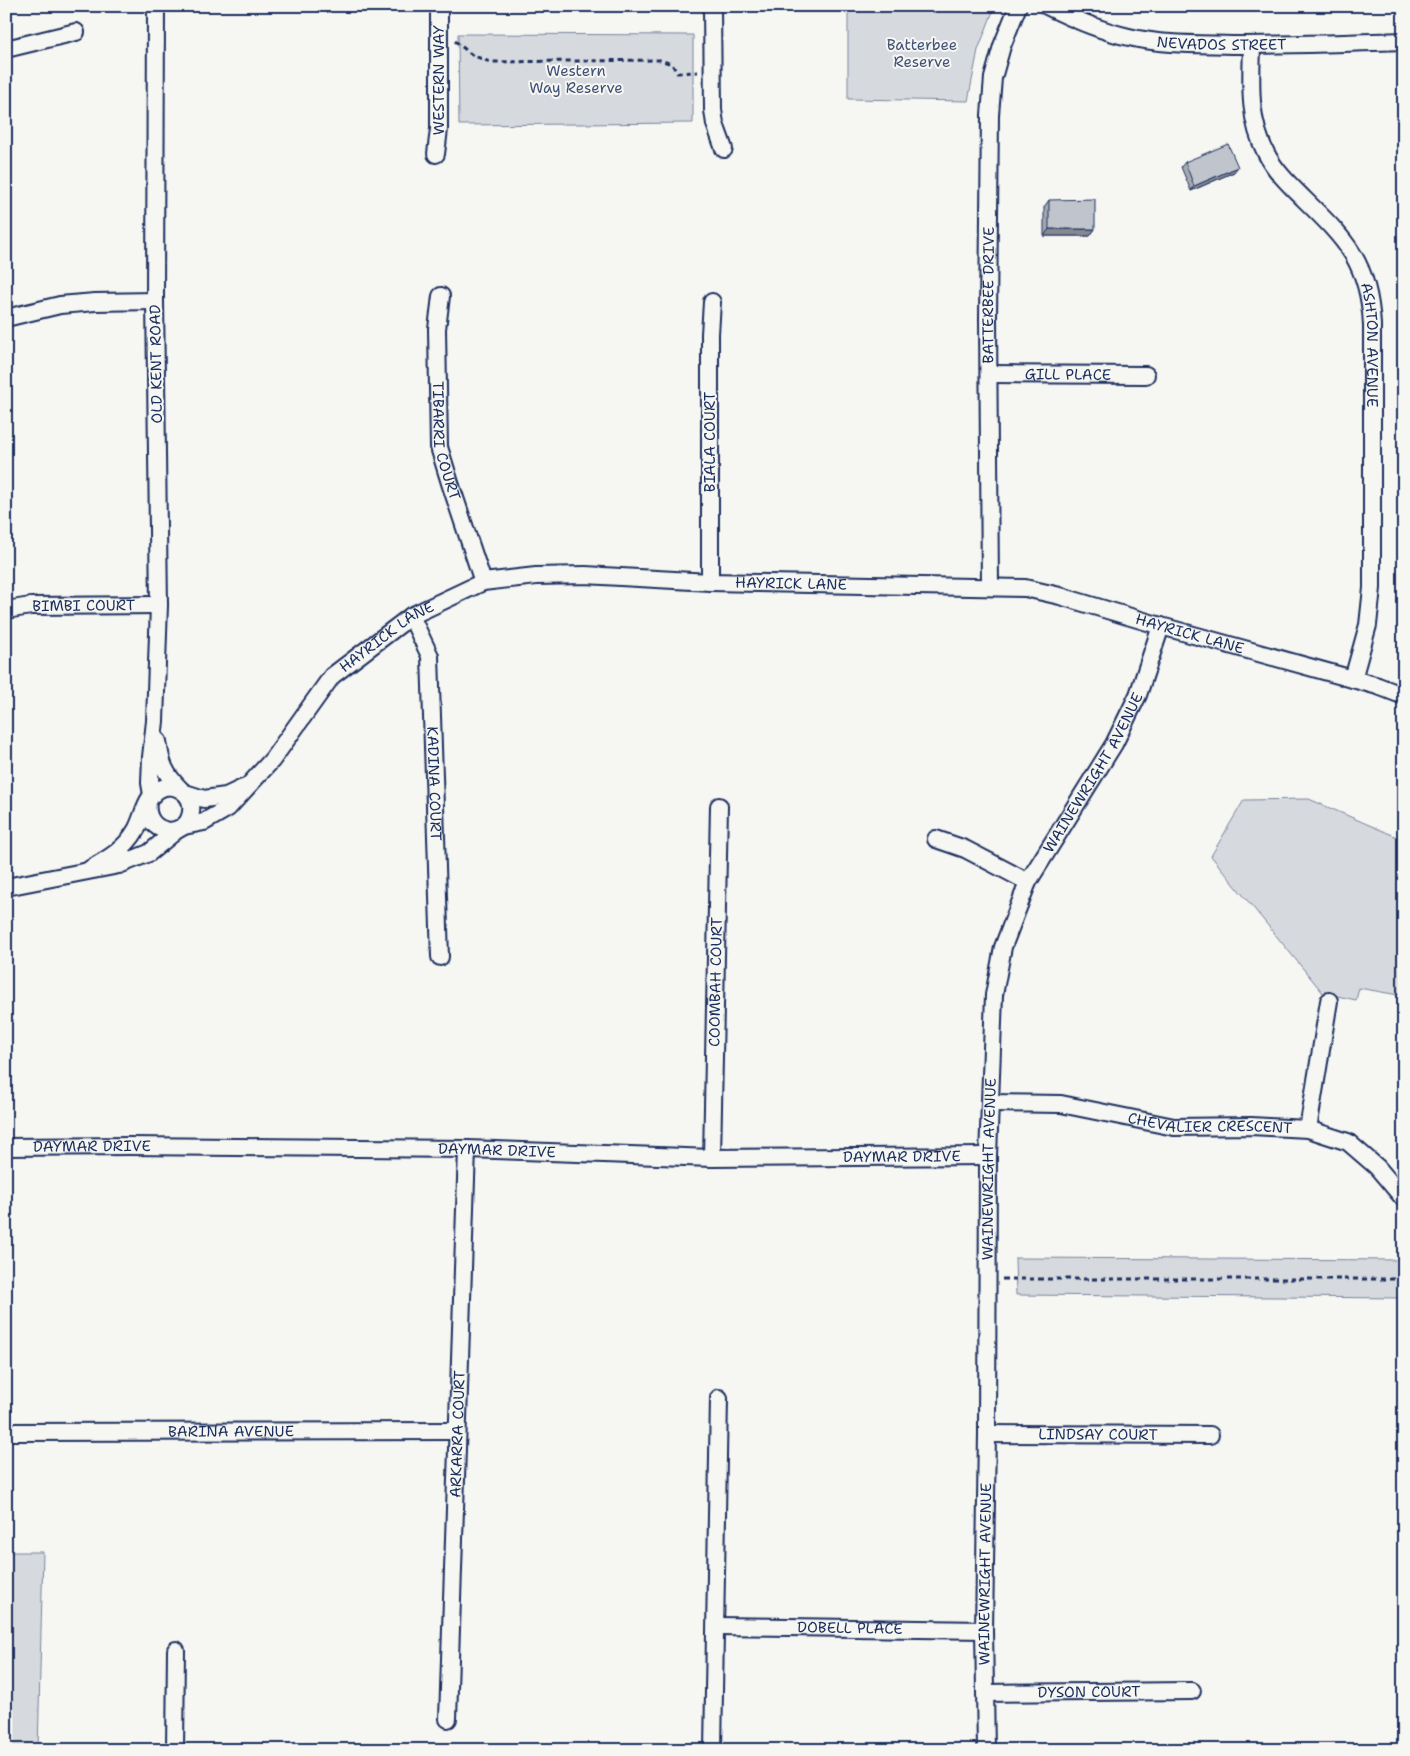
<svg xmlns="http://www.w3.org/2000/svg" width="1410" height="1756" font-family="'Shantell Sans',sans-serif">
	<style>
		.park { fill: #d6d9dd; stroke: #78849e }
		.lines { fill: none; stroke-linecap: round; stroke-linejoin: round }
		.street-casing { stroke: #1b2f5e; stroke-width: 20 }
		.path { stroke: #1b2f5e; stroke-width: 3; stroke-dasharray: 5 4; stroke-linecap: butt }
		.street { stroke: #f6f6f2; stroke-width: 16 }
		.wall { fill: #a5a9b0; stroke: #1b2f5e }
		.shaded-wall { fill: #868990; stroke: #1b2f5e }
		.building { fill: #c0c4cd; stroke: #1b2f5e }
		.labels { text-anchor: middle; stroke-width: 4; stroke-linejoin: round; paint-order: stroke }
		.street-label { font-size: 15px; fill: #1b2f5e; stroke: #f6f6f2 }
		.park-label { font-size: 15px; fill: #405177; stroke: #f6f6f2 }
	</style>
	<rect width="100%" height="100%" fill="#f6f6f2"/>
	<filter id="ink" filterUnits="userSpaceOnUse"><feTurbulence type="fractalNoise" baseFrequency=".02" numOctaves="2"/><feDisplacementMap in="SourceGraphic" scale="10" xChannelSelector="R" yChannelSelector="G"/><feConvolveMatrix kernelMatrix="1 2 1 2 8 2 1 2 1" color-interpolation-filters="sRGB"/></filter>
	<g filter="url(#ink)">
		<g class="park">
			<polygon points="848,6 995,6 978,50 968,101 848,99"/>
			<polygon points="458,34 693,35 693,123 459,125"/>
			<polygon points="1309,799 1404,840 1404,996 1359,988 1356,1000 1323,993 1211,856 1244,800"/>
			<polygon points="1015,1258 1404,1260 1404,1298 1016,1295"/>
			<polygon points="6,1552 43,1552 38,1750 6,1750"/>
		</g>
		<g class="lines">
			<defs>
				<g id="street">
					<polyline points="712,6 713,110 715,124 724,149"/>
					<path id="s1" d="M 1047,6 C 1073,19 1101,31 1129,37 C 1163,45 1197,44 1232,45 C 1289,45 1347,43 1404,41"/>
					<path id="s2" d="M 1252,45 C 1251,82 1248,119 1266,153 C 1275,171 1290,185 1304,199 C 1346,240 1369,263 1372,325 L 1372,588 L 1368,625 L 1353,679"/>
					<polyline points="6,49 76,32"/>
					<path id="s3" d="M 436,154 L 439,129 L 439,6"/>
					<path id="s4" d="M 441,296 L 437,329 L 439,447 L 450,483 L 483,582"/>
					<polyline points="6,318 60,305 95,302 155,301"/>
					<path id="s5" d="M 989,374 L 1146,375"/>
					<polyline points="710,582 710,334 712,302"/>
					<path id="s6" d="M 990,587 L 988,319 L 990,115 L 993,78 L 1002,46 L 1018,6"/>
					<path id="s7" d="M 6,610 L 31,606 L 159,605"/>
					<path id="s8" d="M 411,616 L 430,656 L 440,957"/>
					<path d="M 158,741 C 161,763 164,773 180,789"/>
					<polyline points="185,793 204,799 226,796 243,788"/>
					<polyline points="152,795 150,783 151,757 155,721 159,605 155,301 156,6"/>
					<path id="s9" d="M 184,826 L 204,822 L 228,808 L 272,760 L 332,676 L 411,616 L 483,582 L 536,576 L 585,575 L 710,582 L 1025,588 L 1060,596 L 1161,626 L 1378,686 L 1404,696"/>
					<polyline points="936,839 965,849 1028,882"/>
					<path d="M 90,869 C 108,859 125,849 136,830 C 143,818 145,798 158,790 C 174,780 194,794 191,812 C 187,841 143,835 148,802"/>
					<polyline points="6,887 119,865 149,853 178,829"/>
					<path id="s10" d="M 991,1103 L 1061,1104 L 1174,1127 L 1251,1126 L 1308,1129 L 1348,1142 L 1377,1167 L 1404,1199"/>
					<polyline points="1308,1129 1329,1001"/>
					<path id="s11" d="M 6,1147 L 129,1146 L 467,1149 L 712,1158 L 988,1156"/>
					<path id="s12" d="M 712,1158 L 719,806"/>
					<path id="s13" d="M 6,1432 L 457,1431"/>
					<path id="s14" d="M 987,1434 L 1210,1435"/>
					<path id="s15" d="M 716,1626 L 984,1630"/>
					<path id="s16" d="M 985,1693 L 1192,1691"/>
					<path id="s17" d="M 448,1719 L 467,1149"/>
					<polyline points="175,1750 176,1650"/>
					<polyline points="713,1750 719,1398"/>
					<path id="s18" d="M 986,1750 L 984,1630 L 987,1434 L 988,1156 L 994,995 L 1003,947 L 1028,882 L 1114,744 L 1138,695 L 1161,626"/>
				</g>
			</defs>
			<use href="#street" class="street-casing"/>
			<g class="path">
				<polyline points="455,41 472,55 490,62 660,60 672,64 677,73 698,72"/>
				<polyline points="1002,1279 1404,1279"/>
			</g>
			<use href="#street" class="street"/>
		</g>
		<g class="wall">
			<polygon points="1185,162 1234,172 1191,191 1181,167"/>
			<polygon points="1049,200 1095,229 1090,236 1044,236 1044,207"/>
		</g>
		<g class="shaded-wall">
			<polygon points="1238,167 1234,172 1191,191 1194,186"/>
			<polygon points="1049,229 1095,229 1090,236 1044,236"/>
		</g>
		<g class="building">
			<polygon points="1228,144 1238,167 1194,186 1185,162"/>
			<polygon points="1095,199 1095,229 1049,229 1049,200"/>
		</g>
	</g>
	<g class="labels">
		<g class="street-label">
			<text dy="5" stroke="none"><textPath href="#s1" startOffset="181">NEVADOS STREET</textPath></text>
			<text dy="5" stroke="none"><textPath href="#s3" startOffset="74">WESTERN WAY</textPath></text>
			<text dy="5" stroke="none"><textPath href="#s6" startOffset="292">BATTERBEE DRIVE</textPath></text>
			<text dy="5" stroke="none"><textPath href="#s2" startOffset="338">ASHTON AVENUE</textPath></text>
			<text transform="translate(156 364) rotate(-91)" y="5">OLD KENT ROAD</text>
			<text dy="5" stroke="none"><textPath href="#s5" startOffset="79">GILL PLACE</textPath></text>
			<text dy="5" stroke="none"><textPath href="#s4" startOffset="146">TIBARRI COURT</textPath></text>
			<text transform="translate(710 442) rotate(-90)" y="5">BIALA COURT</text>
			<text dy="5" stroke="none"><textPath href="#s9" startOffset="704">HAYRICK LANE</textPath></text>
			<text dy="5" stroke="none"><textPath href="#s7" startOffset="78">BIMBI COURT</textPath></text>
			<text dy="5" stroke="none"><textPath href="#s9" startOffset="1109">HAYRICK LANE</textPath></text>
			<text dy="5" stroke="none"><textPath href="#s9" startOffset="284">HAYRICK LANE</textPath></text>
			<text dy="5" stroke="none"><textPath href="#s18" startOffset="1001">WAINEWRIGHT AVENUE</textPath></text>
			<text dy="5" stroke="none"><textPath href="#s8" startOffset="172">KADINA COURT</textPath></text>
			<text dy="5" stroke="none"><textPath href="#s12" startOffset="176">COOMBAH COURT</textPath></text>
			<text dy="5" stroke="none"><textPath href="#s10" startOffset="221">CHEVALIER CRESCENT</textPath></text>
			<text dy="5" stroke="none"><textPath href="#s11" startOffset="86">DAYMAR DRIVE</textPath></text>
			<text dy="5" stroke="none"><textPath href="#s11" startOffset="491">DAYMAR DRIVE</textPath></text>
			<text dy="5" stroke="none"><textPath href="#s11" startOffset="896">DAYMAR DRIVE</textPath></text>
			<text dy="5" stroke="none"><textPath href="#s18" startOffset="581">WAINEWRIGHT AVENUE</textPath></text>
			<text dy="5" stroke="none"><textPath href="#s13" startOffset="225">BARINA AVENUE</textPath></text>
			<text dy="5" stroke="none"><textPath href="#s17" startOffset="285">ARKARRA COURT</textPath></text>
			<text dy="5" stroke="none"><textPath href="#s14" startOffset="111">LINDSAY COURT</textPath></text>
			<text dy="5" stroke="none"><textPath href="#s18" startOffset="176">WAINEWRIGHT AVENUE</textPath></text>
			<text dy="5" stroke="none"><textPath href="#s15" startOffset="134">DOBELL PLACE</textPath></text>
			<text dy="5" stroke="none"><textPath href="#s16" startOffset="104">DYSON COURT</textPath></text>
		</g>
		<g class="park-label">
			<text x="922" y="50">Batterbee<tspan x="922" dy="17">Reserve</tspan></text>
			<text x="576" y="76">Western<tspan x="576" dy="17">Way Reserve</tspan></text>
		</g>
	</g>
	<rect width="1410" height="1756" fill="none" stroke="#f6f6f2" stroke-width="25"/>
	<rect x="12" y="12" width="1385" height="1731" fill="none" stroke="#1b2f5e" stroke-width="2" filter="url(#ink)"/>
</svg>
